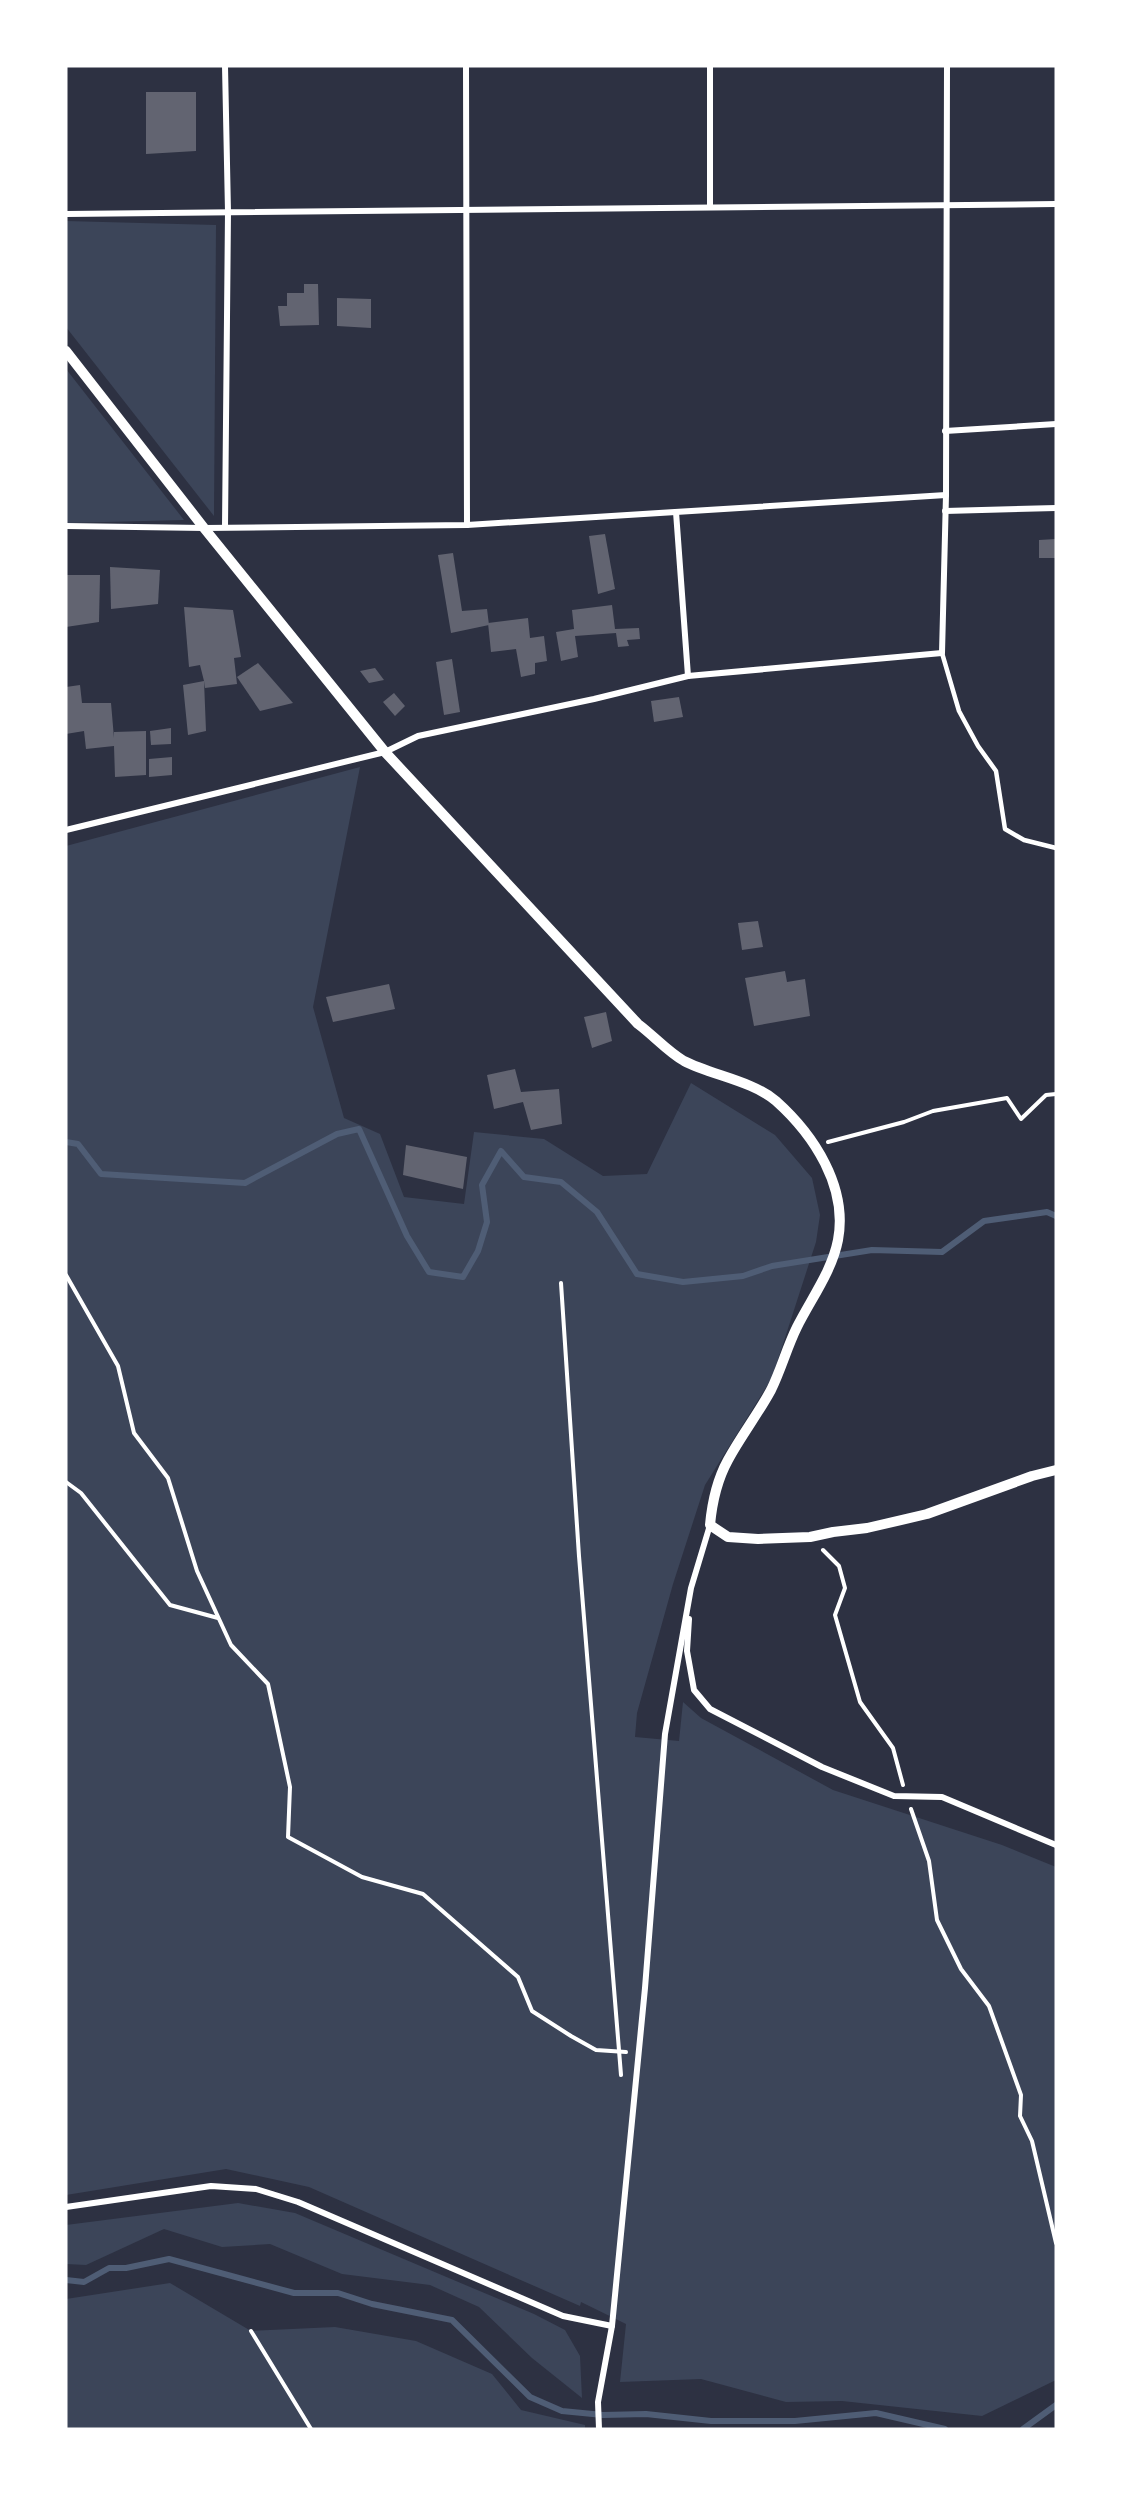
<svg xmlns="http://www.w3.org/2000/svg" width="1122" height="2495" font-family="'Crimson Pro',serif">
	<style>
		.green { fill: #3c4559 }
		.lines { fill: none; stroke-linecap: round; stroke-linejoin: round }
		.stream { stroke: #4f5d75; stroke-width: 6 }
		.building { fill: #626471 }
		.path { stroke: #fff; stroke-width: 4 }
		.service { stroke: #fff; stroke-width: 4.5 }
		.minor { stroke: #fff; stroke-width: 6 }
		.tertiary { stroke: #fff; stroke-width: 10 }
	</style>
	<rect width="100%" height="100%" fill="#2d3142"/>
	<g class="green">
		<polygon points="66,221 216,225 214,516 66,327"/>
		<polygon points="66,369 184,520 66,523"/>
		<polygon points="360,767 313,1007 344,1118 380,1134 404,1197 464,1204 474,1132 544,1139 603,1176 647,1174 691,1083 775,1135 812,1178 820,1215 816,1242 772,1378 705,1485 673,1584 637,1713 635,1737 679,1741 683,1702 701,1718 833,1790 1002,1845 1056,1867 1056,2380 982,2416 842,2401 786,2402 701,2379 620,2382 626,2324 581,2302 580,2306 309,2187 226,2169 66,2195 66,846"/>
		<polygon points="238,2203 295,2213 534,2314 565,2330 580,2356 582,2398 532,2358 479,2307 430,2285 342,2274 270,2244 222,2247 164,2229 86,2265 66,2264 66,2225"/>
		<polygon points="170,2283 251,2331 335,2327 416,2341 492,2374 521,2410 585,2425 585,2429 66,2429 66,2299"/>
	</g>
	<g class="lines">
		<g class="stream">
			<polyline points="66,1142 78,1144 101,1174 245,1183 337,1134 359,1129 407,1236 429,1272 463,1277 478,1251 487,1222 482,1185 501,1151 524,1177 561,1182 597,1212 637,1274 683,1282 743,1276 772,1266 872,1250 942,1252 984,1221 1047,1212 1056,1216"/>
			<polyline points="66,2280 84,2282 109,2268 126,2268 169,2259 294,2293 338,2293 372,2304 452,2320 530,2397 562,2411 603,2415 646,2414 711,2421 795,2421 876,2413 945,2429"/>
			<polyline points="1023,2429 1056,2405"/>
		</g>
	</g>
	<g class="building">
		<polygon points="146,92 196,92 196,151 146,154"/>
		<polygon points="304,284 318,284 319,325 280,326 278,306 287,306 287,293 304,293"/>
		<polygon points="337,298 371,299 371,328 337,326"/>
		<polygon points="605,534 615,589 598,594 589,536"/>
		<polygon points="1056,539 1056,558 1039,558 1039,540"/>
		<polygon points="453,553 462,611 487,609 489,625 451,633 438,555"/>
		<polygon points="110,567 160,570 158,604 111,609"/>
		<polygon points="66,575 100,575 99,622 66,627"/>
		<polygon points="612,605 615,629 639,628 640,639 627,640 629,646 618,647 616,633 575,636 578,657 561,661 556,632 574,629 572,610"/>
		<polygon points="184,607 233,610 241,657 234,658 237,684 205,688 204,681 206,731 188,735 183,685 204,681 200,665 189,667"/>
		<polygon points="528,618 530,638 544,636 547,661 535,663 535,674 521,677 516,649 491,652 488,623"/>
		<polygon points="452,659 460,712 444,715 436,662"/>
		<polygon points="258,663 293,703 260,711 237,677"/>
		<polygon points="375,668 384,680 369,683 360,671"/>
		<polygon points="80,685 82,703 111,703 114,738 114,732 146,731 146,775 115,777 114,746 86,749 84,731 66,734 66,687"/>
		<polygon points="394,693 405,706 395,716 383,702"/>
		<polygon points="679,697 683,717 654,722 651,701"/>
		<polygon points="171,728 171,744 151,745 150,731"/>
		<polygon points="172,757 172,775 149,777 149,759"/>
		<polygon points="758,921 763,947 742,950 738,923"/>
		<polygon points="785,971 787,982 805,979 810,1016 754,1026 745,978"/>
		<polygon points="389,984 395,1009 333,1022 326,997"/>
		<polygon points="606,1012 612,1041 592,1048 584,1017"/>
		<polygon points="515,1069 521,1092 559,1089 562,1124 531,1130 523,1102 494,1109 487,1075"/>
		<polygon points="406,1145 467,1157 463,1189 403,1175"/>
	</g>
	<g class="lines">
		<g class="path">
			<polyline points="828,1142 904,1122 933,1111 1007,1098 1021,1119 1046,1095 1056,1094"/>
			<polyline points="66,1275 118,1366 134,1433 168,1478 197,1571 231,1645 268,1684 290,1787 288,1837 362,1877 423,1894 518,1977 532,2011 571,2036 596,2050 626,2052"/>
			<polyline points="561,1283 579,1556 621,2075"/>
			<polyline points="66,1482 81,1493 170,1605 218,1618"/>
			<polyline points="823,1550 839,1566 845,1588 835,1615 860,1702 893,1748 903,1785"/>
			<polyline points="911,1809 929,1861 937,1920 961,1969 989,2006 1021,2095 1020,2116 1032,2141 1056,2243"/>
			<polyline points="251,2331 311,2429"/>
		</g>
		<polyline class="service" points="942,653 959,711 978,746 996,771 1005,829 1024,840 1056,848"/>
		<g class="minor">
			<polyline points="466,66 467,525"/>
			<polyline points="710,66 710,207"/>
			<polyline points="66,214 1056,204"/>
			<polyline points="945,431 1056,424"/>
			<polyline points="945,511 1056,508"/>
			<polyline points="676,512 688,676"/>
			<polyline points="66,526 204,528 467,525 946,495"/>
			<polyline points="225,527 228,212 225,66"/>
			<polyline points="66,830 385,752 418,736 594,699 688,676 942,653 946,495 947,66"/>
			<polyline points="689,1619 687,1651 694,1690 710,1709 822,1767 894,1796 942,1797 1056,1845"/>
			<polyline points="66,2207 211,2186 256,2189 298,2202 563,2316 612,2326"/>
			<polyline points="599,2429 598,2402 612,2326 645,1988 665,1734 691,1588 710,1525"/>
		</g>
		<path class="tertiary" d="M 66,351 L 204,528 L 385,752 L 638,1024 C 653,1035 668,1052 684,1061 C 711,1075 753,1081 776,1101 C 814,1135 848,1187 838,1240 C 832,1271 811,1299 797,1327 C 787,1347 781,1370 771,1390 C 758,1414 741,1436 728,1460 C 717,1480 712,1503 710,1525 L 728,1537 L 758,1539 L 810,1537 L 833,1532 L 867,1528 L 927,1514 L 1032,1476 L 1056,1470"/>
	</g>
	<rect width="1122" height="2495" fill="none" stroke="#ffffff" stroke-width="135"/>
</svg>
